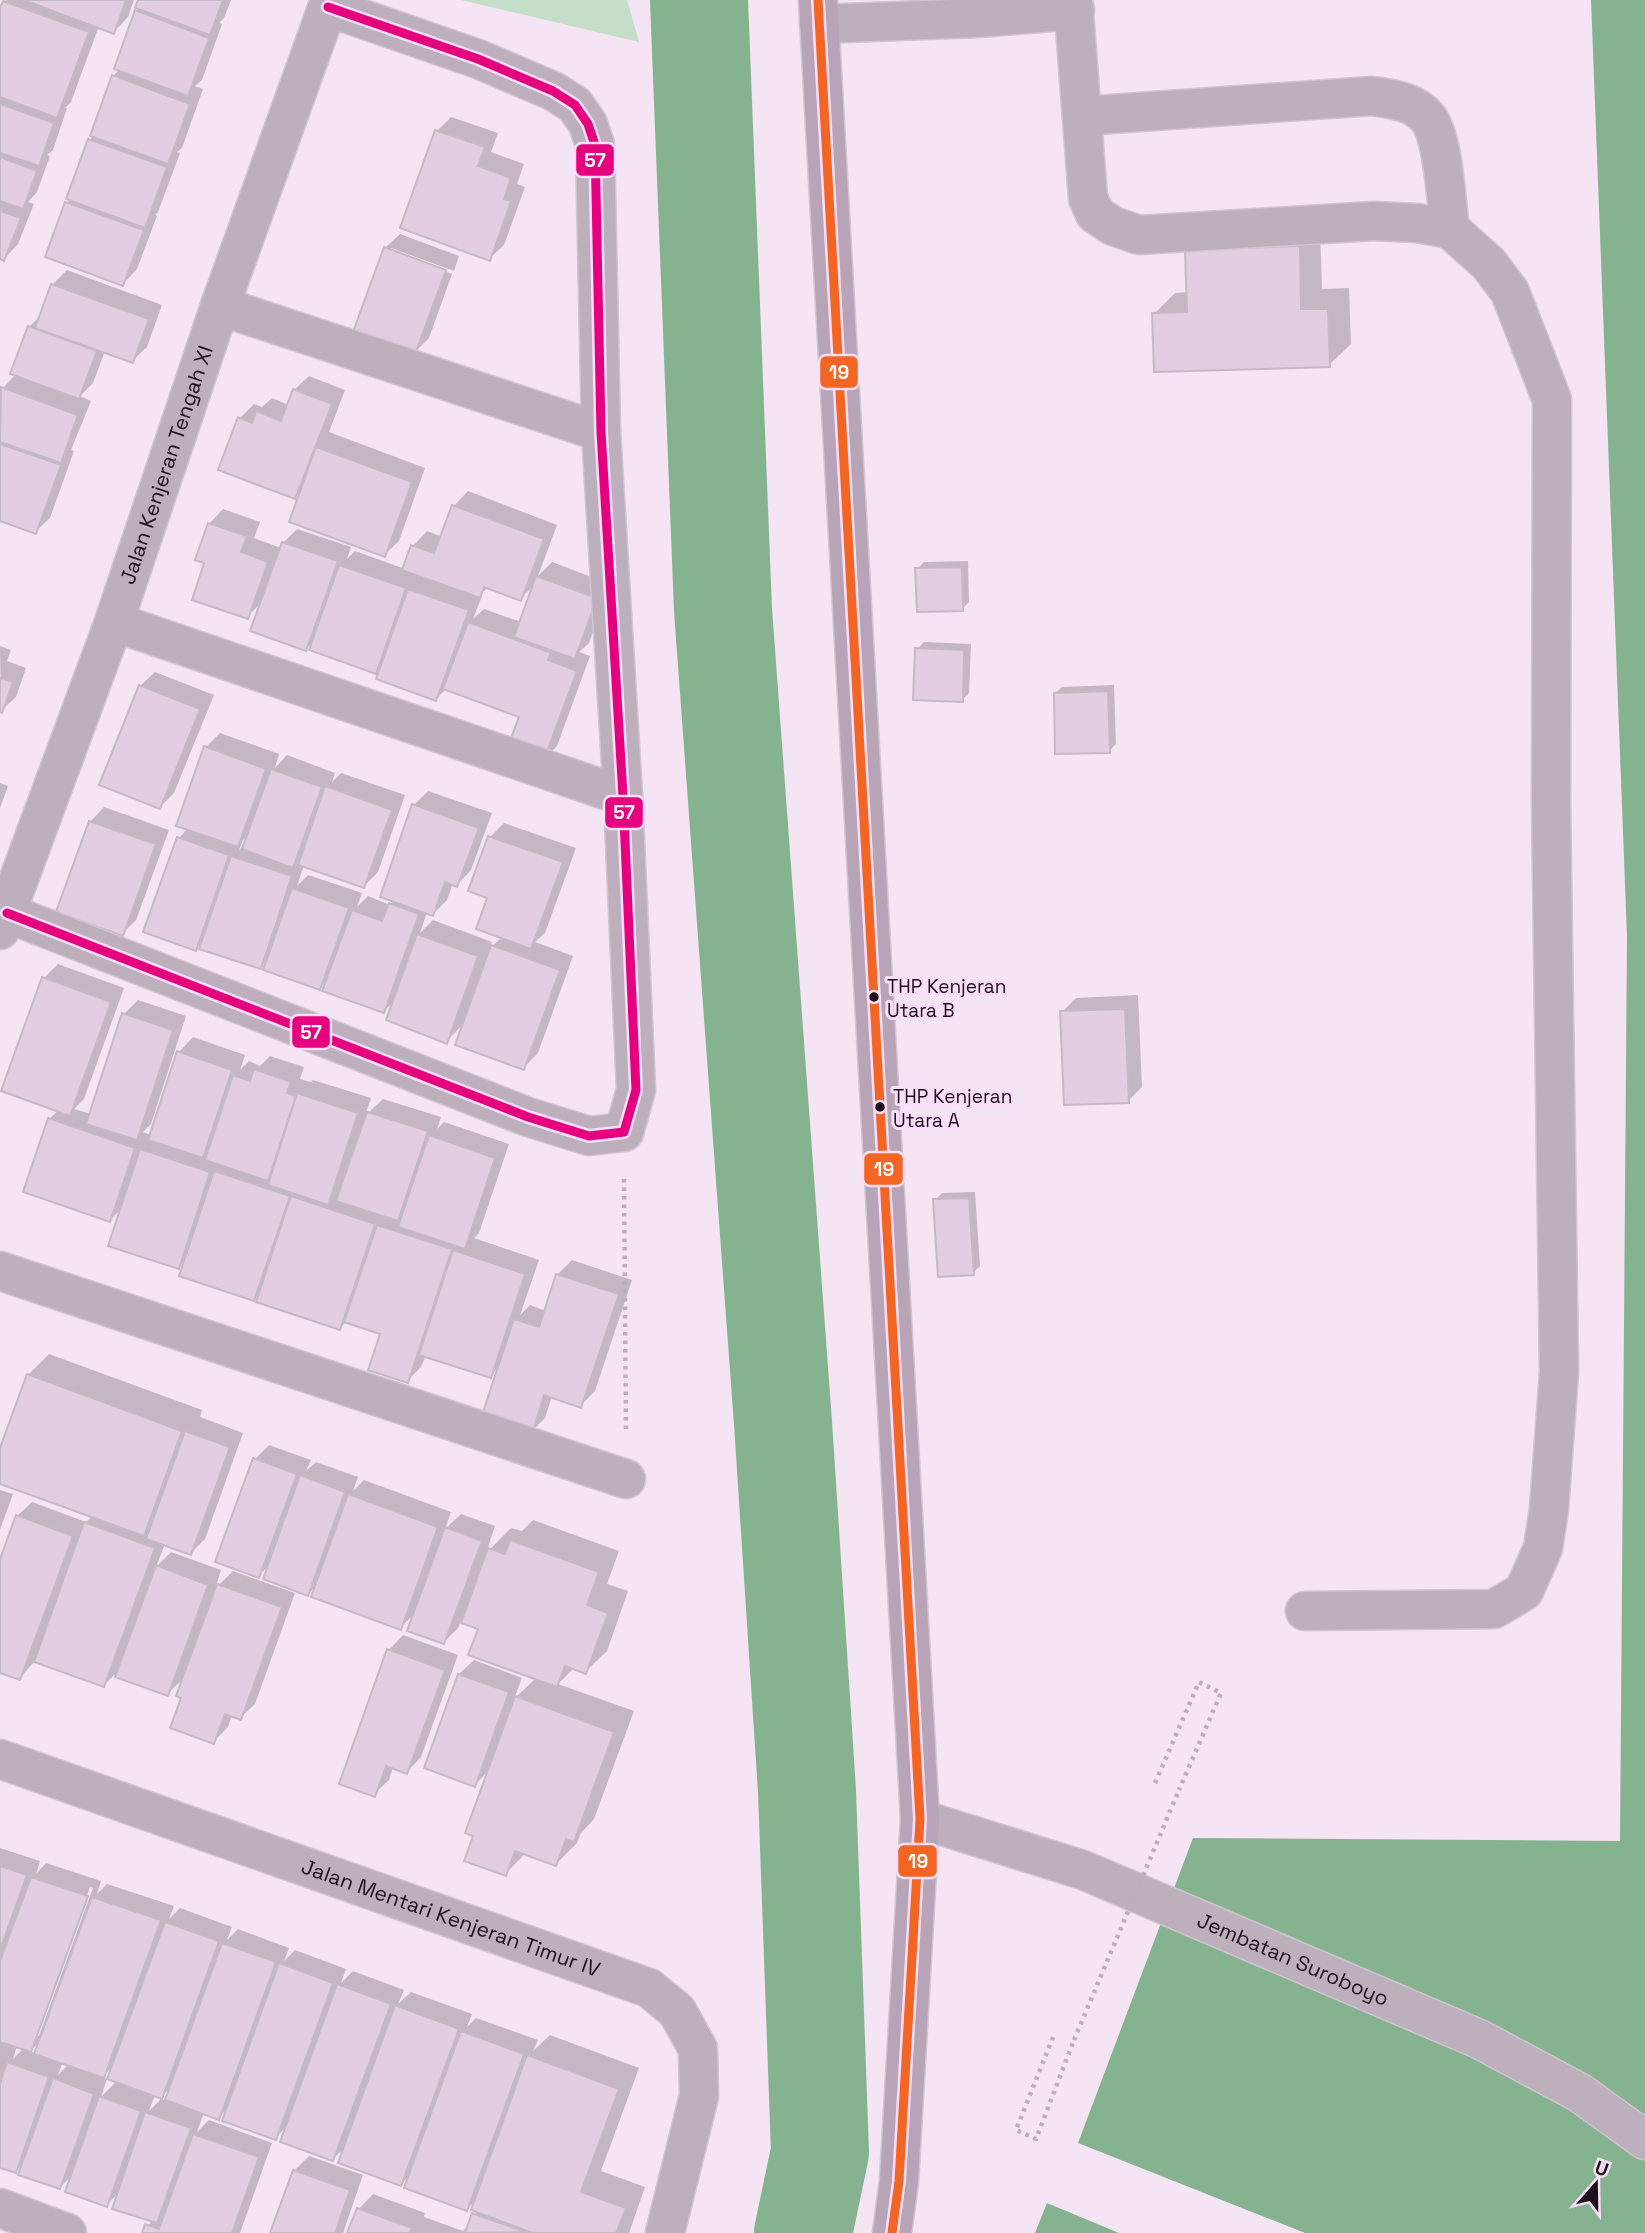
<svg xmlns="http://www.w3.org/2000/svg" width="1645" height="2233" font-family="'Space Grotesk',sans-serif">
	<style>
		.green { fill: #c5dec9 }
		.water { fill: #86b38f }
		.shadow { fill: #0003; fill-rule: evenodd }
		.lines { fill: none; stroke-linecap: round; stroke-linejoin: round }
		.river { stroke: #86b38f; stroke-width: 98 }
		.building { fill: #e3cee1; stroke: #c5b9c5; stroke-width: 2 }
		.minor-casing { stroke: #d0c5d0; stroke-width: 41 }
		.major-casing { stroke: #d0c5d0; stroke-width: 41 }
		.path { stroke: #bcafbc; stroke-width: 4.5; stroke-dasharray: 3.5 5; stroke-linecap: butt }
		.minor { stroke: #beafbd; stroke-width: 38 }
		.major { stroke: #b8a4b7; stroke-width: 38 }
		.path-bridge { stroke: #bcafbc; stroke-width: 4.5; stroke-dasharray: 3.5 5; stroke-linecap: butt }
		.bus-1-casing { stroke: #fcdefa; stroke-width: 14 }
		.bus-2-casing { stroke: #fcdefa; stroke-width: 14 }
		.bus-1 { stroke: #f26522; stroke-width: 9 }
		.bus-2 { stroke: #e5007d; stroke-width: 9 }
		.bus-dot { fill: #1b111b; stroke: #fcdefa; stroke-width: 2.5 }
		.labels { text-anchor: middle; stroke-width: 6; stroke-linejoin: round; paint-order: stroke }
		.bus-label { font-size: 19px; fill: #1b111b; stroke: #fcdefa; text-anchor: start }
		.street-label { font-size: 21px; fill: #1b111b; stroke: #fcdefa }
		.line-badge { stroke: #fcdefa; stroke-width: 2.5 }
		.badge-label { font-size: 19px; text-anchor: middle; font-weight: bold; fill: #fff }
	</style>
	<rect width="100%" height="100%" fill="#f5e5f4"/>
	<polygon class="green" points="461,0 627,0 639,42"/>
	<g class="water">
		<polygon points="1591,0 1645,0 1645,2233 1305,2233 1078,2143 1193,1838 1620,1841 1627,936"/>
		<polygon points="1047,2203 1119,2233 1035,2233"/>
	</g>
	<g class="shadow">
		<polygon points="6,0 134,0 128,17 114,32 99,26 71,102 65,108 67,108 53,150 47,155 50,156 37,192 28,202 34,204 18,244 4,259 0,258 0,14"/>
		<polygon points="140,0 231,0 224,18 219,23 222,24 202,80 195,86 203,89 182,148 177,152 180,153 158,212 155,215 157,216 137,269 123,284 67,203 71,199 90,140 94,135 113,76 120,69 137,11 140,8"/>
		<polygon points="451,117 498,133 491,152 524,164 517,184 525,187 504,245 489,259 437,131"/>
		<polygon points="1320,226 1322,289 1349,288 1351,344 1329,365 1154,314 1175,293 1188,292 1187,251"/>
		<polygon points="400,234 459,256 454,271 391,248 391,252 452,274 429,338 415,352 385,248"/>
		<polygon points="67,270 162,305 147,347 132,361 105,351 93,383 80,396 91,401 71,450 74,451 50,518 35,532 0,520 0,395 3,388 16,374 29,327 41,315 53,284"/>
		<polygon points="309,376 345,390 329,432 425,468 399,541 384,555 303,489 295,497 240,418 254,404 262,407 272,398 289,405 294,390"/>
		<path d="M 468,491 L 557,525 L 538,576 L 552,562 L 610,584 L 589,643 L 579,652 L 590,656 L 557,746 L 543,760 L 521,716 L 446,689 L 436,699 L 383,664 L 376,672 L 313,641 L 306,649 L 262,602 L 247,617 L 207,562 L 209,524 L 223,509 L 260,522 L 254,538 L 281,548 L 283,543 L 297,529 L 351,547 L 347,559 L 355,551 L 405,569 L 413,546 L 427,531 L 442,537 L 454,506 ZM 534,585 L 521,622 L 484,609 L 473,619 L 482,596 L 480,595 L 488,587 L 520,599 Z"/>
		<polygon points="968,561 969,602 962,609 917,569 924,562"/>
		<polygon points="924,642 971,644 969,693 962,700 917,649"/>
		<polygon points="0,646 11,650 7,661 26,668 16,697 1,711"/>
		<polygon points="155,672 214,695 174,793 160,807 140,686"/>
		<polygon points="1114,685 1116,744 1109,751 1055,693 1062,687"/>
		<path d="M 220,733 L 279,754 L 275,768 L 287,755 L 335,773 L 332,782 L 341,773 L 405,795 L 378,872 L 364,886 L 304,865 L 297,886 L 308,875 L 362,893 L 357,907 L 368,896 L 390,905 L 394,900 L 414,805 L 428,791 L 492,813 L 471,870 L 457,885 L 453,883 L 447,900 L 433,914 L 427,912 L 420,933 L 433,920 L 492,942 L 488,950 L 502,937 L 489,897 L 490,837 L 504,823 L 576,848 L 545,933 L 535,942 L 573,956 L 538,1053 L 523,1068 L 464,1023 L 446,1042 L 395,1000 L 384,1011 L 329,978 L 319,988 L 269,958 L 260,967 L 203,941 L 196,949 L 146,931 L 179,838 L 188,828 L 206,747 ZM 250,833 L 246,843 L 239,850 L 243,840 Z"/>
		<polygon points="0,783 8,786 0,808"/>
		<polygon points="104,807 169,830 136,920 122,934 90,822"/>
		<polygon points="58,964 124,988 84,1099 74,1109 91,1114 124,1014 138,1000 186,1016 151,1124 143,1132 151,1135 179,1052 193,1037 245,1055 240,1070 249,1061 260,1066 270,1056 304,1067 300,1079 311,1082 313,1080 371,1098 365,1116 383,1099 441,1117 437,1129 444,1122 509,1144 479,1233 474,1238 539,1260 520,1315 530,1305 546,1311 558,1274 572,1260 632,1280 595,1391 580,1406 552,1396 545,1418 531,1432 500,1366 490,1376 426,1355 421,1367 407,1381 383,1333 347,1321 340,1328 261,1293 254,1299 186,1260 179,1267 123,1207 110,1220 49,1119 59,1110 44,978"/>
		<polygon points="1138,995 1142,1087 1128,1101 1062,1012 1076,998"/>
		<polygon points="975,1192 980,1266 973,1273 935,1200 942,1193"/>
		<polygon points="49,1354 202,1410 200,1417 243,1433 205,1539 191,1553 165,1544 156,1567 171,1552 221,1570 215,1589 233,1571 295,1593 255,1704 240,1718 232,1715 228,1727 213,1742 184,1697 186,1676 167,1694 114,1675 104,1685 35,1661 20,1678 0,1671 0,1564 17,1516 32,1502 86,1522 93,1516 0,1482 0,1453 28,1375"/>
		<polygon points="269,1445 311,1460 306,1471 316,1462 358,1477 353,1491 364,1480 451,1512 445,1529 461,1514 495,1526 486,1553 511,1528 522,1531 533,1520 619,1551 607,1584 628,1591 607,1651 585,1672 574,1668 558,1684 634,1711 594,1819 581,1833 577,1843 556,1864 526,1853 505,1874 475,1835 490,1769 475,1785 427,1767 459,1674 474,1660 522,1678 514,1699 536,1678 480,1628 461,1621 458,1628 444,1642 416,1612 400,1628 317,1585 308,1594 270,1564 258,1576 255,1459"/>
		<polygon points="0,1490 13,1494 0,1530"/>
		<polygon points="403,1635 458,1655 421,1757 407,1772 393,1767 389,1780 374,1794 389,1650"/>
		<path d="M 0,1848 L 40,1861 L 36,1874 L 46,1863 L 101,1881 L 97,1894 L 107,1884 L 174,1906 L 169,1919 L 180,1908 L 232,1927 L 227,1940 L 238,1929 L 289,1948 L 284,1961 L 295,1950 L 346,1969 L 341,1983 L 353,1971 L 404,1990 L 398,2004 L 411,1992 L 472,2014 L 467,2027 L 476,2018 L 538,2040 L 533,2051 L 550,2035 L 639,2068 L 601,2171 L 645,2187 L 629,2233 L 349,2233 L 359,2209 L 373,2194 L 425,2213 L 424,2217 L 463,2231 L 471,2223 L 477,2211 L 476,2200 L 467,2209 L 410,2175 L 401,2184 L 345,2147 L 333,2159 L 287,2126 L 275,2138 L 229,2107 L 218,2118 L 204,2112 L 197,2132 L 209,2120 L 272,2143 L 240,2233 L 144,2233 L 152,2220 L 120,2192 L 106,2205 L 74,2174 L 60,2187 L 25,2162 L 16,2171 L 0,2166 ZM 90,1887 L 93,1888 L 39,2036 L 35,2036 ZM 42,2039 L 37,2054 L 30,2051 ZM 17,2046 L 24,2048 L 13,2059 ZM 63,2062 L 69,2064 L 58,2075 ZM 114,2065 L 117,2081 L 101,2097 L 107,2079 L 102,2077 ZM 172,2086 L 167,2101 L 161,2099 L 149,2111 L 155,2095 L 161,2097 Z"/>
		<polygon points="309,2156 363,2175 343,2233 272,2233 294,2171"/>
	</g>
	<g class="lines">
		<polyline class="river" points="699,0 723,610 783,1423 807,1791 820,2152 803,2233"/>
	</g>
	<g class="building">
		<polygon points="24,0 126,0 114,34"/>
		<polygon points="138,0 223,0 210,35 135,8"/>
		<polygon points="3,1 89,32 57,118 0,97 0,8"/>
		<polygon points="135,10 209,38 188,96 114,69"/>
		<polygon points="112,75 190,104 168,164 90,136"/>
		<polygon points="0,104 54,123 39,166 0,153"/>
		<polygon points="435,130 485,147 478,166 511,178 504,199 511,201 490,261 400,228"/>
		<polygon points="88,139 167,167 145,228 66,199"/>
		<polygon points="0,157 37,171 23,209 0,201"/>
		<polygon points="65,202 144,230 123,286 45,257"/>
		<polygon points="0,211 21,218 4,261 0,259"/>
		<polygon points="1300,246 1301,309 1328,309 1330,367 1154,372 1152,313 1187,312 1185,250"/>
		<polygon points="384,247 446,270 415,354 353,332"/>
		<polygon points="51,284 149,319 133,363 35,328"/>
		<polygon points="28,326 97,351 79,399 10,374"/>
		<polygon points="1,387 78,415 61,463 0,442"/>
		<polygon points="293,389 332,404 295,499 218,470 238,417 252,423 256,411 281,421"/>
		<polygon points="0,444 61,465 36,534 0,521"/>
		<polygon points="316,447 412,482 385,557 289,522"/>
		<polygon points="452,505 544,539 521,601 484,587 480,598 402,570 411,545 434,553"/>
		<polygon points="208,523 247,536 241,552 268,562 248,619 192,600 204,563 195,560"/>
		<polygon points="282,542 338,561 306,651 250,631"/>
		<polygon points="339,565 406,588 376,674 309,650"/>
		<polygon points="962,567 963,611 917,612 915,568"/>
		<polygon points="536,576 597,598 575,659 514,637"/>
		<polygon points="408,589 469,610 436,701 376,679"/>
		<polygon points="468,622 551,653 548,660 577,671 543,762 507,749 519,717 443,689"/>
		<polygon points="915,648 964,650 963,702 913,700"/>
		<polygon points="0,678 13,682 2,713 0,712"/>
		<polygon points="139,685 200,709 160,809 99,785"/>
		<polygon points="1108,691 1110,753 1055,754 1054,693"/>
		<polygon points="204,746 266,769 238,847 176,826"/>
		<polygon points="271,769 322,787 293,868 242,849"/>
		<polygon points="325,786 392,810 364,888 298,865"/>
		<polygon points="412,804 479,828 457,887 445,882 433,916 380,897"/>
		<polygon points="89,821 156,844 123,936 56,912"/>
		<polygon points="488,836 563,862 531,949 476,929 487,898 468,891"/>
		<polygon points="177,837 229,855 196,951 143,932"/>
		<polygon points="231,856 292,876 261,969 199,949"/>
		<polygon points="292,888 349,908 320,990 263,970"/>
		<polygon points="389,903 419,914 384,1013 322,991 352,910 382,921"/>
		<polygon points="417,934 478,956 447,1044 386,1020"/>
		<polygon points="491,945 560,970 524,1070 455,1045"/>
		<polygon points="42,977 111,1002 70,1116 1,1091"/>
		<polygon points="1125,1009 1129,1103 1064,1105 1060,1011"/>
		<polygon points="122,1013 173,1030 137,1140 86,1124"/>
		<polygon points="177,1051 232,1070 203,1158 148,1140"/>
		<polygon points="254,1069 291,1082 287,1093 296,1096 268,1181 205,1160 233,1075 250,1081"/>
		<polygon points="297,1093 358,1113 328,1205 268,1185"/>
		<polygon points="367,1112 428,1131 398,1221 336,1201"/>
		<polygon points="48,1118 135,1148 110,1222 23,1192"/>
		<polygon points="429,1135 495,1158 465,1249 398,1227"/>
		<polygon points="140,1149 210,1172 179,1269 108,1246"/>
		<polygon points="214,1171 290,1196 254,1301 179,1276"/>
		<polygon points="291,1196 375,1224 340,1330 256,1302"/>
		<polygon points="969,1198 974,1275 938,1277 933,1199"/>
		<polygon points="377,1225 452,1249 408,1383 368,1370 380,1334 344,1322"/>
		<polygon points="453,1250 525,1274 491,1378 419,1355"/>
		<polygon points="556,1274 619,1294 581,1408 544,1395 532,1434 481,1418 514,1319 539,1327"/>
		<polygon points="27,1374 182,1431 144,1536 0,1484 0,1448"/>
		<polygon points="185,1431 230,1447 191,1555 146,1539"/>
		<polygon points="253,1458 297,1474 259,1578 215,1562"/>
		<polygon points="300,1475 345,1492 308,1596 263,1579"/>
		<polygon points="348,1494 438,1527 401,1630 311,1597"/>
		<polygon points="16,1515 73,1536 20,1680 0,1673 0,1559"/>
		<polygon points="84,1522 155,1548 104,1687 34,1662"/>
		<polygon points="445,1527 482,1541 444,1644 407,1631"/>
		<polygon points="510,1540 599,1572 587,1605 608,1613 586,1674 565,1666 557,1687 468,1655 478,1629 461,1623 488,1548 505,1554"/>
		<polygon points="156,1565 208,1585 168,1696 115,1677"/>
		<polygon points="217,1584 282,1607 241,1720 225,1714 214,1744 170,1728 181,1698 176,1696"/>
		<polygon points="387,1649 445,1670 407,1774 386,1766 375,1797 339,1784"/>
		<polygon points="458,1674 509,1692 475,1787 424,1768"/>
		<polygon points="515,1696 614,1732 574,1842 566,1839 556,1866 515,1851 506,1876 464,1861 473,1836 465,1833"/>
		<polygon points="0,1866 27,1875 0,1950"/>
		<polygon points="31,1877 88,1896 31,2052 0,2042 0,1961"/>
		<polygon points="92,1897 161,1920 104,2078 34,2054"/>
		<polygon points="165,1922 219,1941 162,2099 107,2079"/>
		<polygon points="222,1943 276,1962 219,2120 165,2100"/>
		<polygon points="279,1963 333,1983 276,2140 222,2121"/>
		<polygon points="337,1984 391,2004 333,2161 280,2142"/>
		<polygon points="395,2005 459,2029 401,2186 338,2163"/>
		<polygon points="461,2031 524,2054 467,2211 404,2188"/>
		<polygon points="527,2055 619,2089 581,2192 626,2208 616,2233 533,2233 471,2210"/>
		<polygon points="7,2062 49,2077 16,2173 0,2168 0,2084"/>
		<polygon points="53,2078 94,2094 60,2189 18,2175"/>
		<polygon points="99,2096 141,2111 107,2207 65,2192"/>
		<polygon points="145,2112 191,2128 157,2223 112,2209"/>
		<polygon points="193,2134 259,2157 232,2233 142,2233 145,2224 159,2229"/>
		<polygon points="293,2170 350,2190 335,2233 270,2233"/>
		<polygon points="357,2208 412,2228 410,2233 347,2233"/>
		<polygon points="472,2213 526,2232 465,2233"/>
	</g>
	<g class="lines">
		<defs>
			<g id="minor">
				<polyline points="1073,0 1088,198 1095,214 1113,226 1139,235 1374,221 1417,223 1450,229 1489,264 1510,292 1552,400 1551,802 1559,1372 1549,1509 1543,1548 1524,1591 1494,1609 1305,1611"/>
				<polyline points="819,24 978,18 1075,10"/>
				<path d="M 1082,116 L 1372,96 C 1392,99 1413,101 1427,117 C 1444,136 1446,203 1450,229"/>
				<polyline points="220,306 601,432"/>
				<polyline points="114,622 623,796"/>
				<polyline points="7,913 528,1117 589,1136 624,1132 636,1090 623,796 601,432 595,145 588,124 575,105 553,91 478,59 328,7"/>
				<path id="s1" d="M 0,930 L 114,622 L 220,306 L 330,0"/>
				<polyline points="0,1271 626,1479"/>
				<path id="s2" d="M 0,1759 L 649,1988 L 677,2011 L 698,2049 L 699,2096 L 665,2233"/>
				<path id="s3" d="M 920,1819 L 1083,1870 L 1479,2039 L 1580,2093 L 1645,2140"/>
				<polyline points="0,2208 67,2233"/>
			</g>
			<polyline id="major" points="818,0 920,1819 899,2181 892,2233"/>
		</defs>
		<use href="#minor" class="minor-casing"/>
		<use href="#major" class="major-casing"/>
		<g class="path">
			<polyline points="624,1179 626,1429"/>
			<polyline points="1155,1783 1199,1682 1221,1693 1179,1790"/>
			<polyline points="1053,2037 1016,2130 1036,2139 1074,2040"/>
		</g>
		<use href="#minor" class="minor"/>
		<use href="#major" class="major"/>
		<polyline class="path-bridge" points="1074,2040 1179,1790"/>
		<defs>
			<polyline id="bus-1" points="818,0 920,1819 899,2181 892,2233"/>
			<polyline id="bus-2" points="7,913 528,1117 589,1136 624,1132 636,1090 623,796 601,432 595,145 588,124 575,105 553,91 478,59 328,7"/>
		</defs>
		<use href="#bus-1" class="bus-1-casing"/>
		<use href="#bus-2" class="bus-2-casing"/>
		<use href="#bus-1" class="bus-1"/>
		<use href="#bus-2" class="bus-2"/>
	</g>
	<g class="bus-dot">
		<circle cx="874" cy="997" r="6"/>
		<circle cx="880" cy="1107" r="6"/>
	</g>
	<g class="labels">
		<g class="bus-label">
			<text x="887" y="993">THP Kenjeran<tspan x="887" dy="24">Utara B</tspan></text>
			<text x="893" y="1103">THP Kenjeran<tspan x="893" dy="24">Utara A</tspan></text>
		</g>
		<g class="street-label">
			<text dy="7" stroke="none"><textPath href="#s1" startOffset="494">Jalan Kenjeran Tengah XI</textPath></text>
			<text dy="7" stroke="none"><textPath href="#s2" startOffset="478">Jalan Mentari Kenjeran Timur IV</textPath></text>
			<text dy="7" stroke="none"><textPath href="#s3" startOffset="399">Jembatan Suroboyo</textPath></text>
		</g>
	</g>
	<g class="line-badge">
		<rect x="575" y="143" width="40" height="34" rx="7" fill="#e5007d"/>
		<rect x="819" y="355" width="40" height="34" rx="7" fill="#f26522"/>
		<rect x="604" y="796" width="40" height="33" rx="7" fill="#e5007d"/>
		<rect x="291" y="1015" width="40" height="34" rx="7" fill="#e5007d"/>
		<rect x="863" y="1152" width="41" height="34" rx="7" fill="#f26522"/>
		<rect x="897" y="1844" width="41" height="34" rx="7" fill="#f26522"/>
	</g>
	<g class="badge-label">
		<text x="595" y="167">57</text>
		<text x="839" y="379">19</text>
		<text x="624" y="819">57</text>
		<text x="311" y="1039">57</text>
		<text x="884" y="1176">19</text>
		<text x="918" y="1868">19</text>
	</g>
	<g transform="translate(1596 2184) rotate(20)" stroke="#fcdefa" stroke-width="5" paint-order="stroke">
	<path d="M0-5L12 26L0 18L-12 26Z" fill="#1b111b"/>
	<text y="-10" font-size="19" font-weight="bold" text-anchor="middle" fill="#1b111b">U</text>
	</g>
</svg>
